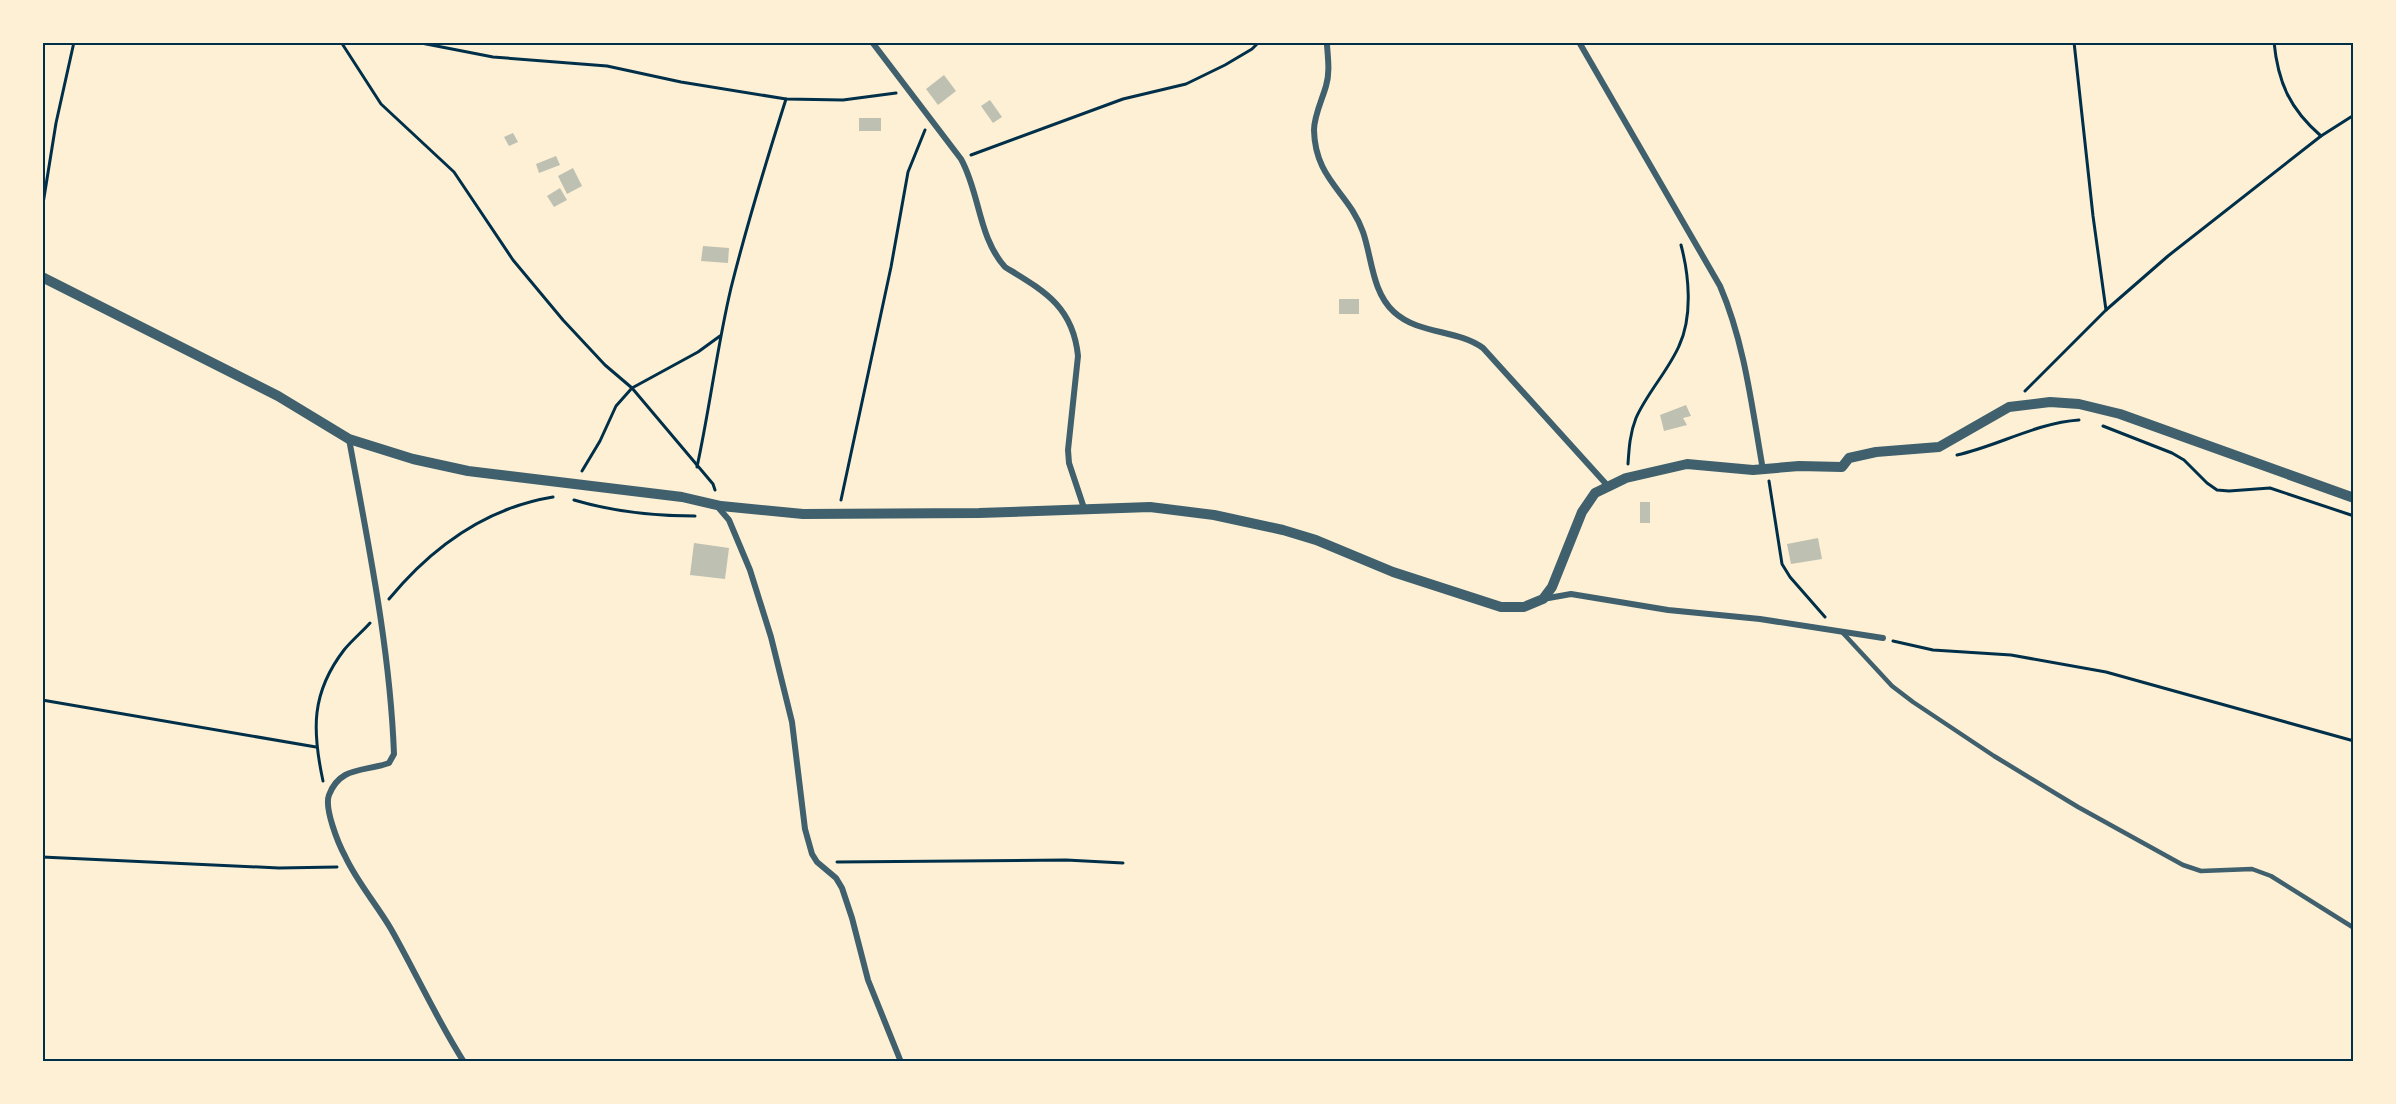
<svg xmlns="http://www.w3.org/2000/svg" width="2396" height="1104" font-family="Jost,sans-serif">
	<style>
		.building { fill: #bec0b2 }
		.lines { fill: none; stroke-linecap: round; stroke-linejoin: round }
		.path { stroke: #003049; stroke-width: 3 }
		.service { stroke: #3f606c; stroke-width: 4.5 }
		.minor { stroke: #3f606c; stroke-width: 6 }
		.tertiary { stroke: #3f606c; stroke-width: 10 }
		.neatline { fill: none; stroke: #003049; stroke-width: 2 }
	</style>
	<rect width="100%" height="100%" fill="#fdf0d5"/>
	<g class="building">
		<polygon points="944,75 956,91 938,105 926,89"/>
		<polygon points="990,100 1002,117 993,123 981,106"/>
		<rect x="859" y="118" width="22" height="13"/>
		<polygon points="513,133 518,142 509,146 504,137"/>
		<polygon points="556,156 560,165 539,173 536,164"/>
		<polygon points="573,168 582,186 567,194 558,176"/>
		<polygon points="560,188 567,200 554,207 547,196"/>
		<polygon points="703,246 729,248 728,263 701,261"/>
		<rect x="1339" y="299" width="20" height="15"/>
		<polygon points="1686,405 1691,416 1683,418 1687,425 1664,431 1660,415"/>
		<rect x="1640" y="502" width="10" height="21"/>
		<polygon points="1818,538 1822,559 1791,564 1787,544"/>
		<polygon points="694,543 729,548 725,579 690,575"/>
	</g>
	<g class="lines">
		<g class="path">
			<polyline points="341,42 381,104 454,172 513,260 563,320 605,365 632,388 713,484 715,490"/>
			<polyline points="416,42 493,57 607,66 681,82 786,99 843,100 896,93"/>
			<polyline points="2074,42 2093,216 2106,310"/>
			<path d="M 2274,42 C 2278,83 2290,109 2321,136"/>
			<polyline points="971,155 1123,99 1186,84 1225,65 1252,49 1259,42"/>
			<polyline points="42,210 56,123 74,42"/>
			<polyline points="2025,391 2106,310 2168,256 2321,136 2354,115"/>
			<polyline points="2103,426 2172,453 2184,460 2207,483 2217,490 2229,491 2270,488 2354,516"/>
			<path d="M 1957,455 C 1998,446 2036,423 2079,420"/>
			<path d="M 1628,464 C 1629,448 1630,433 1636,418 C 1647,393 1668,371 1679,346 C 1693,316 1689,275 1681,245"/>
			<path d="M 697,467 C 710,407 717,347 731,288 C 747,224 766,162 786,99"/>
			<polyline points="582,471 600,441 616,406 632,388 698,352 720,336"/>
			<polyline points="1769,481 1782,564 1790,577 1825,617"/>
			<path d="M 574,500 C 614,512 653,516 695,516"/>
			<polyline points="841,500 891,267 908,172 925,130"/>
			<path d="M 389,599 C 432,547 486,508 553,497"/>
			<polyline points="1893,641 1933,650 2011,655 2106,672 2354,741"/>
			<polyline points="42,700 316,747"/>
			<path d="M 323,781 C 312,730 311,693 344,650 C 352,640 362,632 370,623"/>
			<polyline points="42,857 279,868 337,867"/>
			<polyline points="837,862 1066,860 1123,863"/>
		</g>
		<polyline class="service" points="1842,632 1892,686 1913,702 1994,756 2078,807 2183,865 2201,871 2252,869 2271,876 2354,928"/>
		<g class="minor">
			<path d="M 872,42 L 961,159 C 980,193 978,237 1005,267 C 1044,291 1073,306 1078,356 L 1068,450 L 1069,463 L 1084,508"/>
			<path d="M 1579,42 L 1720,286 C 1745,344 1752,408 1763,470"/>
			<path d="M 1327,45 C 1328,59 1330,73 1326,86 C 1322,100 1314,116 1314,130 C 1315,180 1349,192 1363,232 C 1372,258 1372,292 1394,312 C 1419,335 1457,329 1483,348 L 1607,485"/>
			<path d="M 349,439 C 368,543 390,648 394,754 L 389,763 C 364,772 340,766 329,795 C 324,808 338,843 345,856 C 357,882 377,905 391,929 C 416,973 437,1020 464,1062"/>
			<polyline points="717,506 729,520 750,570 771,637 792,722 805,829 812,854 817,862 836,878 842,888 852,918 868,980 901,1062"/>
			<polyline points="1543,599 1571,594 1668,610 1760,619 1883,638"/>
		</g>
		<polyline class="tertiary" points="42,277 278,396 349,439 413,459 468,471 682,497 721,506 803,514 979,513 1150,507 1214,515 1283,530 1316,540 1393,572 1501,607 1524,607 1543,599 1552,587 1582,512 1595,493 1626,478 1687,464 1753,470 1799,466 1842,467 1849,458 1876,452 1939,447 2009,407 2050,402 2079,404 2120,414 2354,498"/>
	</g>
	<rect width="2396" height="1104" fill="none" stroke="#fdf0d5" stroke-width="87"/>
	<rect x="44" y="44" width="2308" height="1016" class="neatline"/>
</svg>
